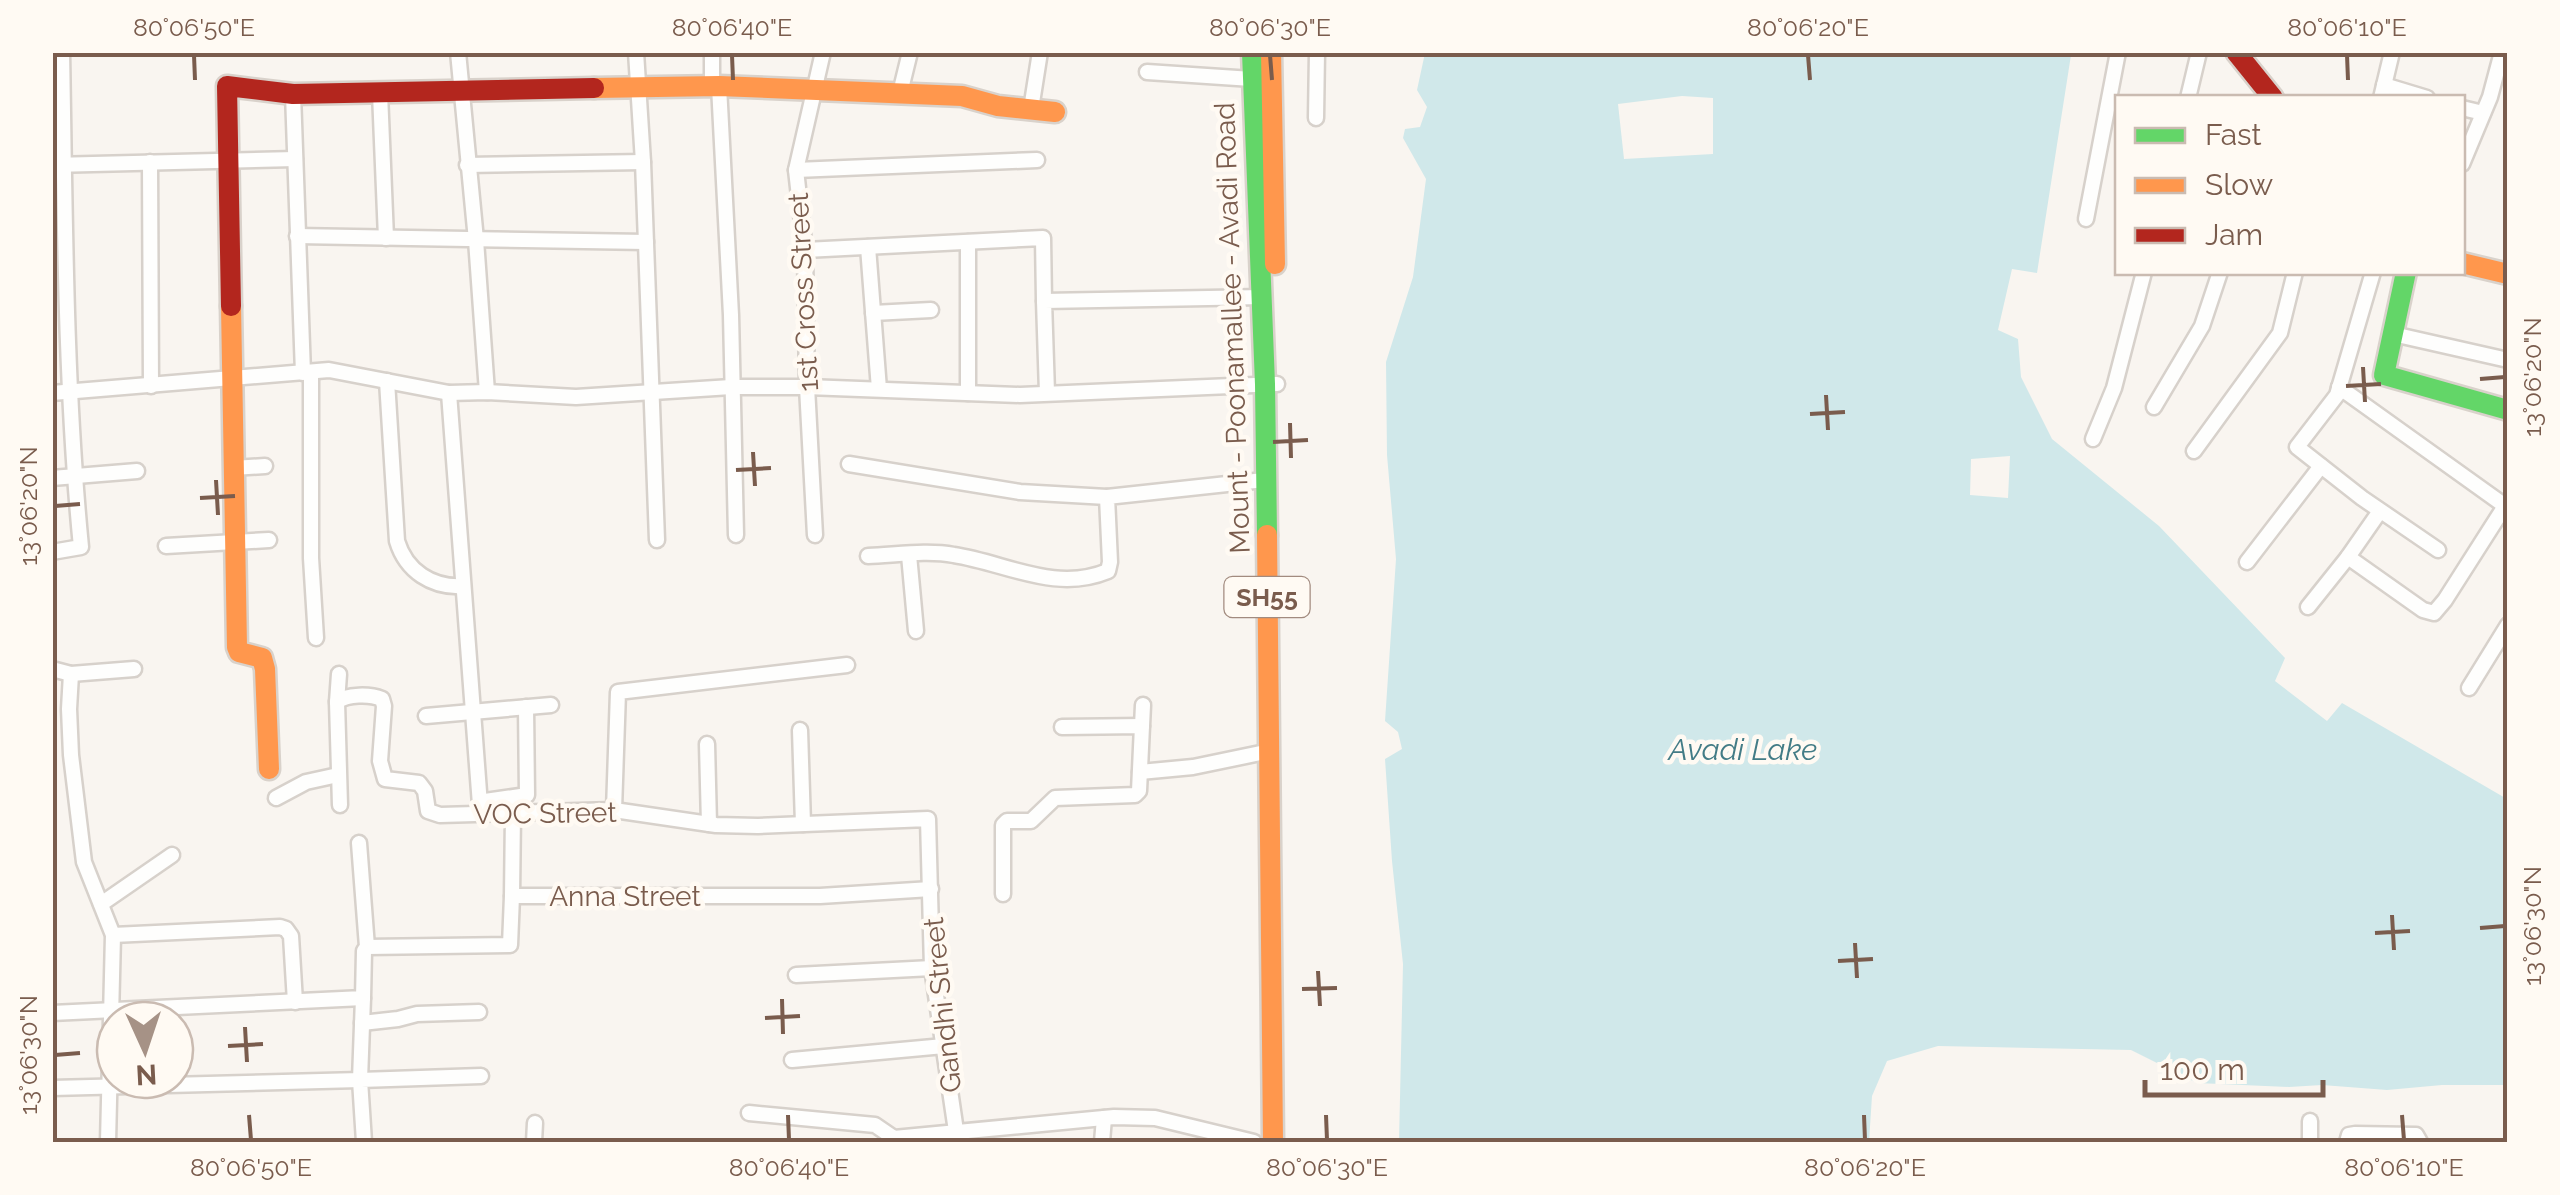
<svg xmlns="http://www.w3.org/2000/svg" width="2560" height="1195" font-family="Raleway,sans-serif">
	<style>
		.water { fill: #d0e8ea; fill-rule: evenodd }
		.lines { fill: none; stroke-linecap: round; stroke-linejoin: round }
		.street-casing { stroke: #d7d1cb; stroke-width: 19 }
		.fast-casing { stroke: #d9d2cb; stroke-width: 25 }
		.slow-casing { stroke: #d9d2cb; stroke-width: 25 }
		.jam-casing { stroke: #d9d2cb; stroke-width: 25 }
		.street { stroke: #fefefd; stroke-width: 14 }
		.fast { stroke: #63d668; stroke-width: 20 }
		.slow { stroke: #ff974d; stroke-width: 20 }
		.jam { stroke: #b3261e; stroke-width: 20 }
		.ticks { fill: none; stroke: #7a5c4d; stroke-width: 4 }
		.labels { text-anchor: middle; stroke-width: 9; stroke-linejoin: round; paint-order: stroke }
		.shield { fill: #fffaf3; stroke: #a28b7f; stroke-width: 2.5 }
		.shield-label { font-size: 25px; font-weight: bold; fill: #7a5c4d }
		.street-label { font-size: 28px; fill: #7a5c4d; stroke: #fffaf3 }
		.water-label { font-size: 30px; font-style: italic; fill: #437c86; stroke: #fffaf3 }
		.neatline { fill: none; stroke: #7a5c4d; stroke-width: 4 }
		.ticks-label { font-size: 25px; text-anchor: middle; fill: #7a5c4d }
	</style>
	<rect width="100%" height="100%" fill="#f9f5f0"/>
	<path class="water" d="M 2054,52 L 2071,55 L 2037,273 L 2012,269 L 1998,330 L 2018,339 L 2021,377 L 2052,439 L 2159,526 L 2285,658 L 2275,681 L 2327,721 L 2342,703 L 2507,799 L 2507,1085 L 2442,1085 L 2387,1090 L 2322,1085 L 2289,1087 L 2197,1083 L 2131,1050 L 1938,1046 L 1887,1061 L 1872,1096 L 1869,1142 L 1399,1142 L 1403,964 L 1392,861 L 1385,759 L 1402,749 L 1398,732 L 1385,721 L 1396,559 L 1387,455 L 1386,362 L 1413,277 L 1426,179 L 1403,138 L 1405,129 L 1420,127 L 1427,107 L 1417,90 L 1425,53 ZM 1682,96 L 1713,98 L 1713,154 L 1624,159 L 1618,104 ZM 2010,456 L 2008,498 L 1970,495 L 1971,459 Z"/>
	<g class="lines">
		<defs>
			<g id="street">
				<polyline points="458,52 476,240 487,392"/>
				<polyline points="636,52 643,162 657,540"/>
				<polyline points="1147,72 1252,79"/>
				<polyline points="2384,85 2427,98"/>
				<polyline points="712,86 712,52"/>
				<polyline points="719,86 731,315 736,535"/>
				<polyline points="380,93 386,238"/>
				<polyline points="900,93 910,52"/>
				<polyline points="293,94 303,373"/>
				<polyline points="2188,98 2199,52"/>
				<polyline points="2381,98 2392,52"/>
				<polyline points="2462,108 2483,113"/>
				<polyline points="1031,109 1040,52"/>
				<polyline points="1316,118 1317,52"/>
				<polyline points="150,162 151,386"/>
				<polyline points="2462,164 2490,97 2502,52"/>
				<polyline points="52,165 295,159"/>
				<polyline points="467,165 643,162"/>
				<polyline points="796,170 1037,160"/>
				<polyline points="2086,219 2118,52"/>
				<polyline points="297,236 646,242"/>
				<polyline points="968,242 968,393"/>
				<polyline points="868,247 879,389"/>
				<polyline points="805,250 1043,238 1044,301"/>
				<polyline points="2373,272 2337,395 2297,447 2362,498 2438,550"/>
				<polyline points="873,313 931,310"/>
				<polyline points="2393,334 2508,360"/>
				<polyline points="311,372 311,558 316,638"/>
				<path d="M 387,381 L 397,541 C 406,571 432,588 463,586"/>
				<polyline points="2339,387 2508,508"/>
				<polyline points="52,393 329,370 449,393 487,392 576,397 731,387 807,387 1020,395 1277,384"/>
				<polyline points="449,393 480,805"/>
				<polyline points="1047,393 1044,301 1263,297"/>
				<polyline points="2154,407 2202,326 2220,272"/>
				<polyline points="2093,439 2114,388 2144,272"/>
				<polyline points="2194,451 2280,333 2295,272"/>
				<polyline points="849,464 1020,492 1107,497"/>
				<polyline points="233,468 265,466"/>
				<polyline points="52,478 137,471"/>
				<polyline points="815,535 807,387 805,250 796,170 823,52"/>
				<polyline points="166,546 269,540"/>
				<path d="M 52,552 L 81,547 C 65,383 65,217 62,52"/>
				<polyline points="909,555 916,631"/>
				<path d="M 868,556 C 896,555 927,550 954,555 C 1006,563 1055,593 1108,571 L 1110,562 L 1107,497 L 1264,480"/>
				<polyline points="2348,557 2423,610 2434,613 2445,600 2505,506"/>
				<polyline points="2247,562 2321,466"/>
				<polyline points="2308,607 2348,557 2380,511"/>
				<polyline points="52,669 71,674 134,669"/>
				<polyline points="71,674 69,709 71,755 84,862 113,935 108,1142"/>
				<polyline points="2469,688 2508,625"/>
				<polyline points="337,702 339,674"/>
				<polyline points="426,716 551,705"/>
				<polyline points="1142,726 1143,705"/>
				<polyline points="800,730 803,824"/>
				<polyline points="707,744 709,824"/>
				<polyline points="1140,772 1193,767 1270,751"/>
				<polyline points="276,798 306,782 338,775"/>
				<path d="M 340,805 L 337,702 C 347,694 370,694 382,699 L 384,706 L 380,761 L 385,779 L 419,783 L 425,791 L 428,811 L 440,815 L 614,810 L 716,825 L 758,826 L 928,819 L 932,968 L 956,1131"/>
				<polyline points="614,810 618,692 847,665"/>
				<polyline points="479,813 480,805 485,801 527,795 526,707"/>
				<polyline points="1003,894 1003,825 1007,821 1031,821 1055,798 1135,795 1139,791 1142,726 1062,727"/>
				<polyline points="512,896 513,813"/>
				<polyline points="101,904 172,855"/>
				<polyline points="113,935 280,927 286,929 291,936 295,1002"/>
				<polyline points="367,947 510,945 512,896 820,896 931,889"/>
				<polyline points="796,975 932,968"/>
				<polyline points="52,1013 363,998 364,951 367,947 359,843"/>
				<polyline points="362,1023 398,1019 417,1014 479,1012"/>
				<polyline points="792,1060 944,1046"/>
				<polyline points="52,1088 360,1080 363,998"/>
				<polyline points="749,1113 875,1125 894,1138 1114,1117 1155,1118 1254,1142"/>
				<polyline points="364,1142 360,1080 481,1076"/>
				<polyline points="534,1142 535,1123"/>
				<polyline points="1102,1142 1104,1118"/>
				<polyline points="2310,1142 2310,1121"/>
				<polyline points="2347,1142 2349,1135 2355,1134 2416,1135 2420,1142"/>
			</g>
			<g id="fast">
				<polyline points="1252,52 1265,384 1267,535"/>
				<polyline points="2406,272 2384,375 2508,410"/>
			</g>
			<g id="slow">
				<polyline points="1271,52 1275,264"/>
				<polyline points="594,88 719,86 962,96 998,106 1055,112"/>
				<polyline points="2462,263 2508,274"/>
				<polyline points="231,306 237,647 239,652 262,658 265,669 269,769"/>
				<polyline points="1267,535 1273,1142"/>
			</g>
			<g id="jam">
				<polyline points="2236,52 2273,98"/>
				<polyline points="231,306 227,86 293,94 594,88"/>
			</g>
		</defs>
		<use href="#street" class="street-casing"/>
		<use href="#fast" class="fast-casing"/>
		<use href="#slow" class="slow-casing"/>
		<use href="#jam" class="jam-casing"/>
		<use href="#street" class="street"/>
		<use href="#fast" class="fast"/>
		<use href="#slow" class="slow"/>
		<use href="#jam" class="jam"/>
	</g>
	<path class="ticks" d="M 194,55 L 195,80M 732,55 L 733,80M 1270,55 L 1272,80M 1808,55 L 1810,80M 2347,55 L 2348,80M 2363,367 L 2365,402M 2480,379 L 2505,377M 2346,386 L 2381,384M 1826,395 L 1828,430M 1810,414 L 1845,412M 1290,423 L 1291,458M 1273,442 L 1308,440M 753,452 L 755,486M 736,470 L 771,468M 216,480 L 218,515M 200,498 L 235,496M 55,506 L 80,504M 2392,915 L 2394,950M 2480,928 L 2505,926M 2375,933 L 2410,931M 1855,943 L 1857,978M 1838,961 L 1873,959M 1318,971 L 1320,1006M 1302,989 L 1337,988M 782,999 L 783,1034M 765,1018 L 800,1016M 245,1027 L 247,1062M 228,1046 L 263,1044M 55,1055 L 80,1053M 249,1115 L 251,1140M 788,1115 L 789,1140M 1326,1115 L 1327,1140M 1864,1115 L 1865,1140M 2402,1115 L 2404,1140"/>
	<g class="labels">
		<rect class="shield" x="1224.5" y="577" width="85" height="40" rx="8"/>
		<g class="shield-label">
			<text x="1267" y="606">SH55</text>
		</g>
		<g class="street-label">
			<text transform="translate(803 292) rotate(-93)" y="10">1st Cross Street</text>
			<text transform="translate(1232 328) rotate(-92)" y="10">Mount - Poonamallee - Avadi Road</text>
			<text transform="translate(545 813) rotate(-1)" y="10">VOC Street</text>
			<text x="625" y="906">Anna Street</text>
			<text transform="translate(942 1005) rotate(-96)" y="10">Gandhi Street</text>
		</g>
		<g class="water-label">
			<text x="1743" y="760">Avadi Lake</text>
		</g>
	</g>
	<rect width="2560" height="1195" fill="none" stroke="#fffaf3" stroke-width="110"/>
	<rect x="2115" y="95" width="350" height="180" fill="#fffaf3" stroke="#cabbb1" stroke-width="2.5"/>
	<rect x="2135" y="128" width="50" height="15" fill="#63d668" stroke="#cabbb1" stroke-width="2.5"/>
	<text x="2205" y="145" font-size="30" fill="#7a5c4d">Fast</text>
	<rect x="2135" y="178" width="50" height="15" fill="#ff974d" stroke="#cabbb1" stroke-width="2.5"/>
	<text x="2205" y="195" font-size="30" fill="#7a5c4d">Slow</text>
	<rect x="2135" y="228" width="50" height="15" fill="#b3261e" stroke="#cabbb1" stroke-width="2.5"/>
	<text x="2205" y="245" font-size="30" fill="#7a5c4d">Jam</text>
	<g transform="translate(145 1050) rotate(177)"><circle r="48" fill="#fffaf3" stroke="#cabbb1" stroke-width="2.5"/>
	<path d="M0-8L18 38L0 25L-18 38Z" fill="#a69286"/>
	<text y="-15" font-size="28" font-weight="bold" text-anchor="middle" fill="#7a5c4d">N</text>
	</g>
	<path d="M2145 1080v15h178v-15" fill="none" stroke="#7a5c4d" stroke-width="5"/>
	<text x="2160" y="1080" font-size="30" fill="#7a5c4d" stroke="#fffaf3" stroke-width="8" paint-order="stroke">100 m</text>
	<rect x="55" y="55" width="2450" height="1085" class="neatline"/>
	<g class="ticks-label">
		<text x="194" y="36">80°06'50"E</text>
		<text x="732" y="36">80°06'40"E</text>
		<text x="1270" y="36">80°06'30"E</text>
		<text x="1808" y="36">80°06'20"E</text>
		<text x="2347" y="36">80°06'10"E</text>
		<text transform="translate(2532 377) rotate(-90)" y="9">13°06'20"N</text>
		<text transform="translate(28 506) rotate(-90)" y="9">13°06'20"N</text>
		<text transform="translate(2532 926) rotate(-90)" y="9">13°06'30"N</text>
		<text transform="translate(28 1055) rotate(-90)" y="9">13°06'30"N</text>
		<text x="251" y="1176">80°06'50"E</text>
		<text x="789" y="1176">80°06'40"E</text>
		<text x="1327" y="1176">80°06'30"E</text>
		<text x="1865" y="1176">80°06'20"E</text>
		<text x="2404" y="1176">80°06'10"E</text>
	</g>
</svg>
